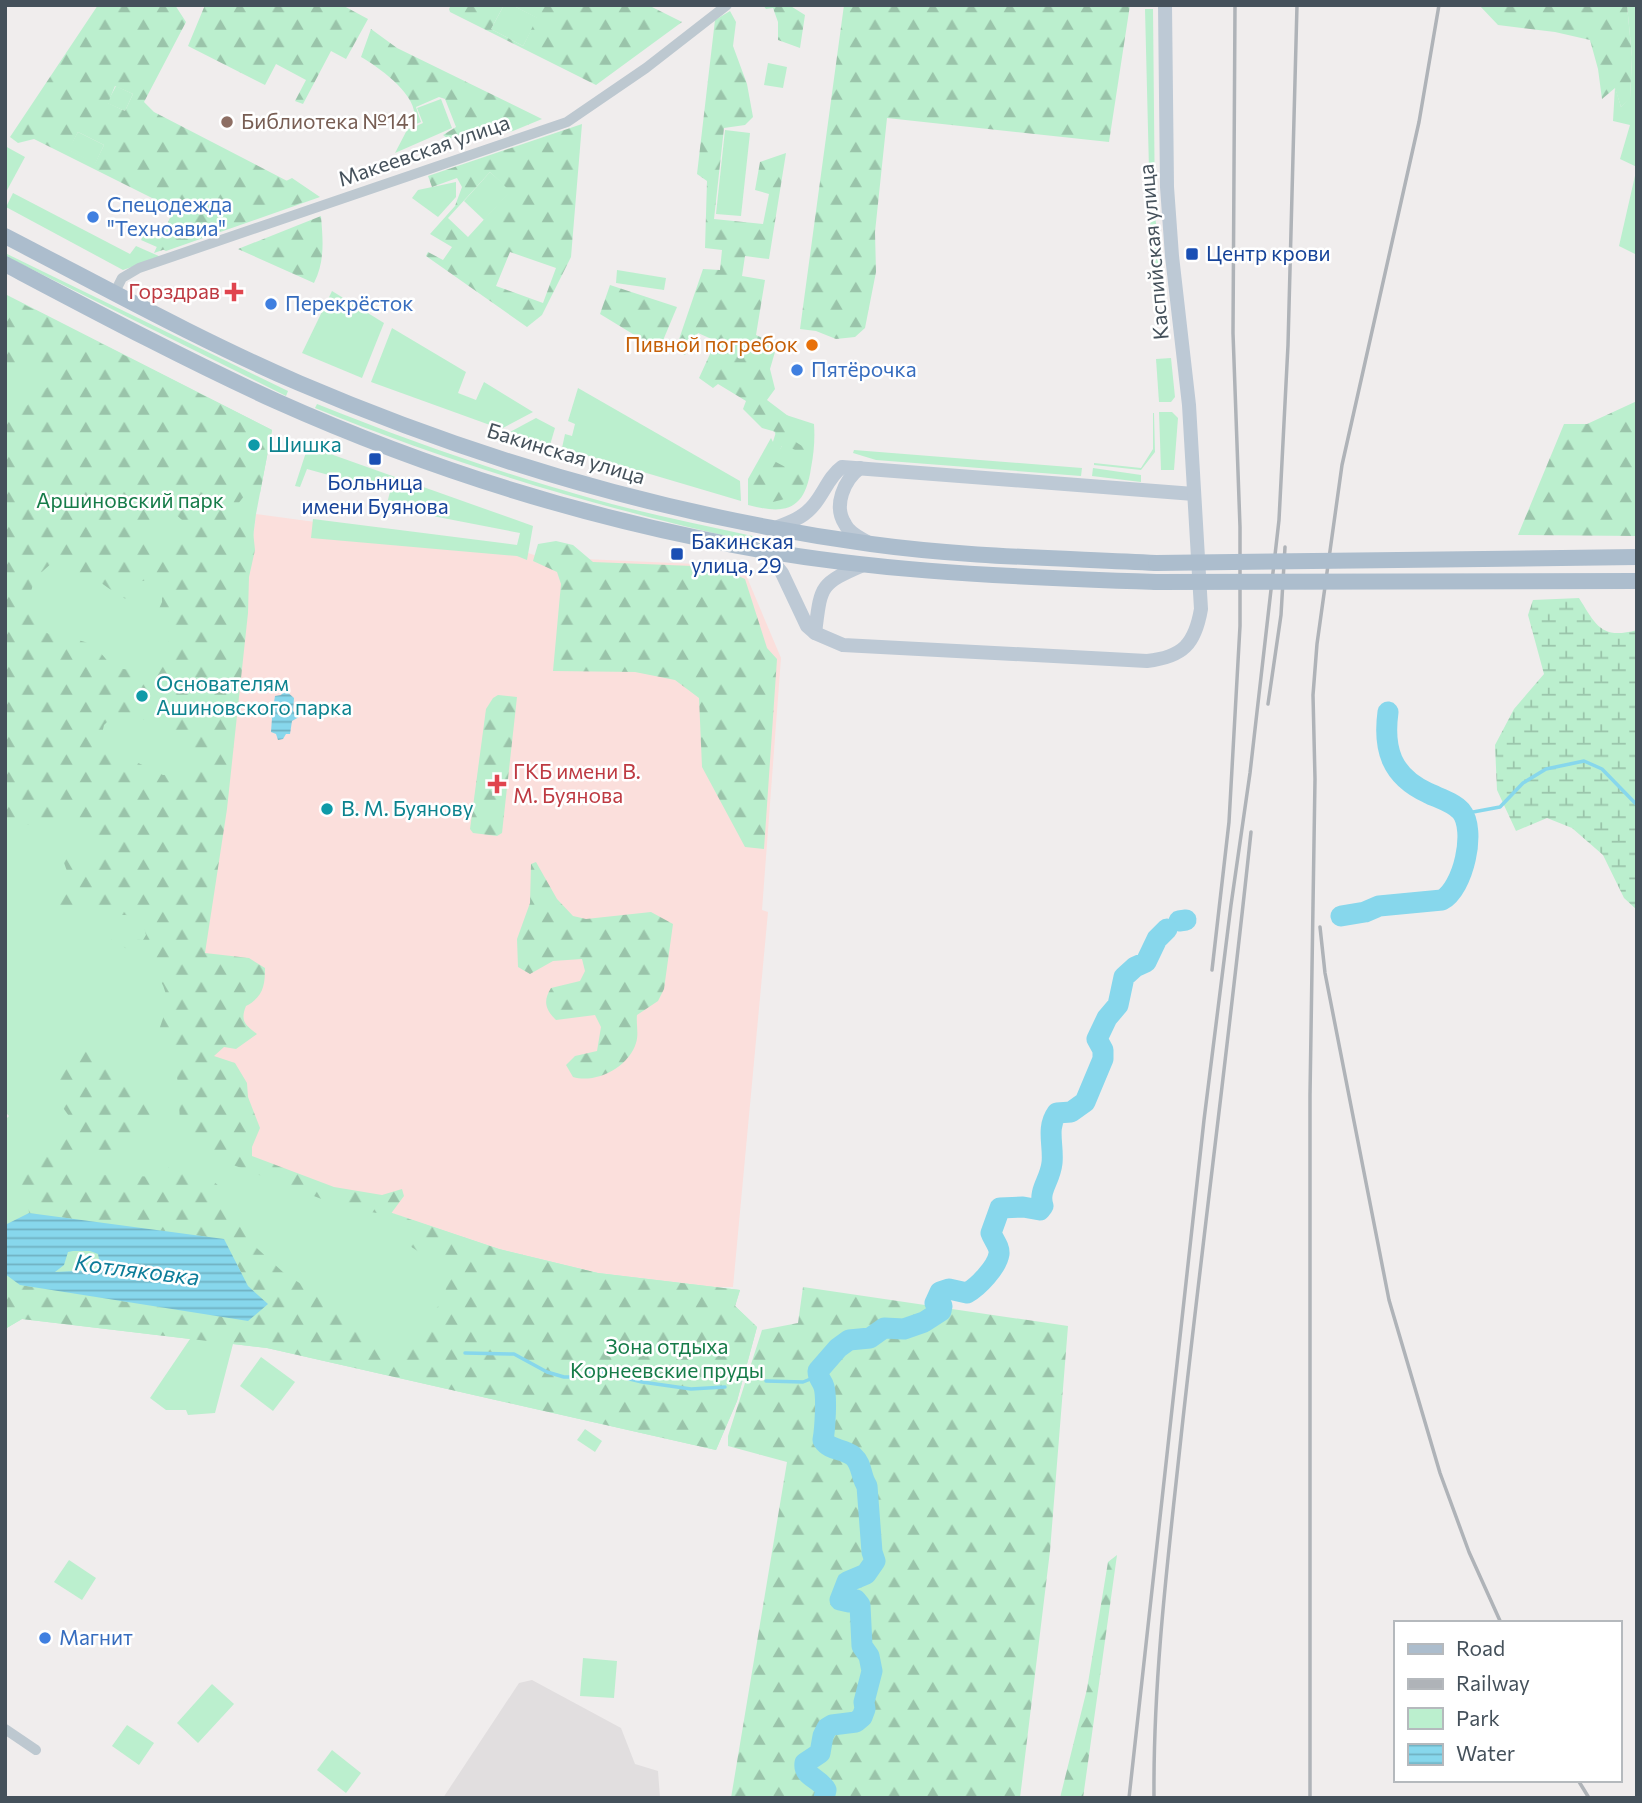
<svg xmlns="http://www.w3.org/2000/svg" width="1642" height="1803" font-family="Commissioner,sans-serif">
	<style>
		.education { fill: #e1dedf }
		.medical { fill: #fbdfdc }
		.green { fill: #bbefce }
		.forest { fill: url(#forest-firs); fill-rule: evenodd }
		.wetland { fill: url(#wetland-marsh) }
		.water { fill: url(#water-rules); fill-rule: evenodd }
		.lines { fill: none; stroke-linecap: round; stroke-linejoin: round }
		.stream { stroke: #87d7ec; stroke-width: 3.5 }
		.river { stroke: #87d7ec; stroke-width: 21 }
		.street { stroke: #bdc8d0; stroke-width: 10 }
		.secondary { stroke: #bdc9d5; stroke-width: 14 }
		.primary { stroke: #acbdcd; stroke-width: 16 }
		.rail { stroke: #afb3b8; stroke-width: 3.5 }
		.primary-bridge { stroke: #acbdcd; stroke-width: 16 }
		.education-dot { fill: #8d6e63; stroke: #fff; stroke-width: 2.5 }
		.shop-dot { fill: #3f7fe0; stroke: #fff; stroke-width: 2.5 }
		.transit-dot { fill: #1a4fb4; stroke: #fff; stroke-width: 2.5 }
		.health-dot { fill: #e0444e; stroke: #fff; stroke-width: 2.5 }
		.food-dot { fill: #e8710a; stroke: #fff; stroke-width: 2.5 }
		.culture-dot { fill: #0f9aa8; stroke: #fff; stroke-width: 2.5 }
		.labels { text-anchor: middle; stroke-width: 5; stroke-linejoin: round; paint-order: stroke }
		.education-label { font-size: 21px; fill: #785e54; stroke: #fff; text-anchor: start }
		.street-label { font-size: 21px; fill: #45515b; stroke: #fff }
		.shop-label { font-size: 21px; fill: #366cbe; stroke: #fff; text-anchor: start }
		.transit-label { font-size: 21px; fill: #164399; stroke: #fff; text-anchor: start }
		.health-label { font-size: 21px; fill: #be3a42; stroke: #fff; text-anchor: end }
		.food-label { font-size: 21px; fill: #c56008; stroke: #fff; text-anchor: end }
		.culture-label { font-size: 21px; fill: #0d838f; stroke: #fff; text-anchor: start }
		.park-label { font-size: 21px; fill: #167c49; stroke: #fff }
		.water-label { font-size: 23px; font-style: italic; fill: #0c7c99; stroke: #fff }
	</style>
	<defs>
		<pattern id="forest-firs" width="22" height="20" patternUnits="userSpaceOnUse" patternTransform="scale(1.75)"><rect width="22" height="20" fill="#bbefce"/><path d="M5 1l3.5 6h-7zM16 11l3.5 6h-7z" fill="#9ac4aa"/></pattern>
		<pattern id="wetland-marsh" width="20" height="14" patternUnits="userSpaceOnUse" patternTransform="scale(1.75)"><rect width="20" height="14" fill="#bbefce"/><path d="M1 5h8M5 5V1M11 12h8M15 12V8" fill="none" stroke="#9ac4aa"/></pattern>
		<pattern id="water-rules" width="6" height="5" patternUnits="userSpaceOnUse" patternTransform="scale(1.75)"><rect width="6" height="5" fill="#87d7ec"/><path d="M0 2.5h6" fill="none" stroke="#70b1c2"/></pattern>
	</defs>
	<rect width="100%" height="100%" fill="#f0eded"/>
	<polygon class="education" points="532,1680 621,1728 635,1764 658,1771 660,1798 443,1798 519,1683"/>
	<polygon class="medical" points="256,514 516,549 540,557 718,565 746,575 781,658 762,910 768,912 733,1287 715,1287 598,1273 499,1249 197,1148 194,1005"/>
	<g class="green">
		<polygon points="504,5 512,5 538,18 523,46 491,29"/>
		<polygon points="1627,5 1637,5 1637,255 1619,246 1637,167 1620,159 1630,125 1613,121 1615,87 1621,107 1630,98 1632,57"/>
		<polygon points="1145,9 1153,9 1155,214 1163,289 1152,290"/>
		<polygon points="768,63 787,67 783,88 764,85"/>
		<polygon points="116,86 133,94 125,111 107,103"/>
		<polygon points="441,99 452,128 395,153 407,130 423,123 417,108"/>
		<polygon points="725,130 750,133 741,216 716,214"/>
		<polygon points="78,132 104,145 95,164 68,150"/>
		<polygon points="5,146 25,157 5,194"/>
		<polygon points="490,172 511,191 484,220 464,201"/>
		<polygon points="292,178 320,197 166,251 141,240 145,232 181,234"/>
		<polygon points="456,182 456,197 438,217 412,198 418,190"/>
		<polygon points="13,193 130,254 136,246 161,257 123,270 6,207"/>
		<polygon points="5,253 288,391 286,396 5,256"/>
		<polygon points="617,270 666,278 664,290 616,283"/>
		<polygon points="332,291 384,323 362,378 302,353"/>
		<polygon points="5,294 272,430 256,514 194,1005 197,1147 499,1249 598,1273 740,1290 735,1306 757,1327 737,1401 716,1450 267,1348 233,1344 215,1413 188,1415 186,1410 166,1410 150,1398 190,1339 22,1319 5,1329 5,1120 9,1116 5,1112"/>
		<polygon points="392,328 466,372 458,393 476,400 484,382 533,412 501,429 371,382"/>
		<polygon points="1171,358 1175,397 1171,402 1159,402 1156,359"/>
		<polygon points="578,388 740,481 741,501 562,448 565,434 572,436 575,424 568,421"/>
		<path d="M 317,404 C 407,440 497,472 590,498 C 646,514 702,525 757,537 L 757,543 C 604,509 460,467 315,408 Z"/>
		<polygon points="1159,412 1172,412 1178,418 1174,470 1161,470"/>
		<path d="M 780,413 L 814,424 C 815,439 814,453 811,468 C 805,510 786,515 748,505 L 748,479 L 771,438 L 778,452 L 782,446 L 773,429 Z"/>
		<polygon points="1153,413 1154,413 1155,452 1141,470 1094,465 1094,463 1141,468 1153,449"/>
		<polygon points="536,418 555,428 550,445 510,432"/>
		<polygon points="308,446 533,526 527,560 517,556 311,538 313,519 517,545 520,533 386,507 390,492 307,469 300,487 295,486"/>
		<polygon points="854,450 1082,468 1081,476 876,460 853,453"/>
		<polygon points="1093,468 1141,475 1141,482 1092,476"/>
		<polygon points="261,1357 295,1382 273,1411 240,1386"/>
		<polygon points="585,1429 602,1441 595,1452 577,1440"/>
		<polygon points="69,1560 96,1578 82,1600 54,1582"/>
		<polygon points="583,1658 617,1661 614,1698 580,1696"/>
		<polygon points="212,1684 234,1704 198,1743 177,1723"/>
		<polygon points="127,1725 154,1743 139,1765 112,1746"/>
		<polygon points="332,1750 361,1773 346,1793 317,1770"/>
	</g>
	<g class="forest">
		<path d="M 98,5 L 175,5 L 186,22 L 144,102 L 154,112 L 318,197 L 154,253 L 174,209 L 34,139 L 18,143 L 10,137 ZM 115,86 L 133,94 L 125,111 L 108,103 ZM 78,132 L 104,145 L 95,163 L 69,150 Z"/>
		<polygon points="205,5 342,5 368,19 346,59 331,51 303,104 295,101 306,80 276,64 265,85 188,46"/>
		<polygon points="451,5 504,5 491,29 523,46 537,18 512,5 648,5 682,22 596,85 450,12 449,9"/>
		<polygon points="763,5 789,5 805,15 800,48 778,40 778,22 773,8 766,9"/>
		<polygon points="844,5 1130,5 1109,142 887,118 875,232 876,272 865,328 855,337 836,339 816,331 800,329"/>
		<polygon points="1479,5 1627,5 1632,57 1630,99 1621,107 1615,88 1602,99 1598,69 1590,40 1555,32 1498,25"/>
		<path d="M 730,11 L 736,22 L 733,46 L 747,84 L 753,117 L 745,125 L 724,128 L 714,219 L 763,224 L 769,194 L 755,190 L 760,162 L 786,153 L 769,259 L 745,256 L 742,276 L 765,280 L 756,335 L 777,345 L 770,369 L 775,389 L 767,400 L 800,425 L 785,431 L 785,435 L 802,446 L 810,459 C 808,466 808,475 805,482 C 797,500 772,503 754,504 L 748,492 L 753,473 L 771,448 L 776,432 L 762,428 L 743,409 L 746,401 L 718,384 L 713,388 L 699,378 L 716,341 L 698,333 L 685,355 L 675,351 L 703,269 L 720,270 L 722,250 L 705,248 L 707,181 L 697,174 L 715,20 ZM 783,444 L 801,453 L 793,471 L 774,461 Z"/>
		<path d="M 371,29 L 397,48 L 542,119 L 513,131 L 486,137 L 471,131 L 448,139 L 443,135 L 456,127 L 445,99 L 439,97 L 416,107 L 421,122 L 409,127 C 411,124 413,121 414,117 C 418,95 377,66 361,57 Z"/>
		<path d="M 582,124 L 571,257 L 542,315 L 527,327 L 426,256 L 428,252 L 443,260 L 452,247 L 430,234 L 455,206 L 462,187 L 457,178 L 432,187 L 428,176 ZM 490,172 L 510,191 L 468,237 L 448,218 ZM 510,252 L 556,268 L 543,303 L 496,286 Z"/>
		<path d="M 321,216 C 323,241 325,261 314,283 L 238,249 Z"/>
		<polygon points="610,285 677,307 659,350 600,314"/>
		<path d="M 19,302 L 272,430 L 260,493 L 245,495 L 233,510 L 253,531 L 255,550 L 249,577 L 248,613 L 227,809 L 205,953 L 249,958 L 265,968 C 265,986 263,997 246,1006 C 240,1021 245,1025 257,1034 L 236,1049 L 224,1047 L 214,1056 L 235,1063 L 247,1083 L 248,1097 L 260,1128 L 252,1147 L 252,1156 L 334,1187 L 382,1195 L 402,1189 L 404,1196 L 390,1215 L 345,1208 L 197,1151 L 183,1133 L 180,1123 L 178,1083 L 173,1056 L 158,1034 C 160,1025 167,1010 167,1003 C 166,971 135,954 111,939 L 143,940 L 146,935 L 142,919 L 126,915 L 98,915 L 81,907 L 70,923 L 55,921 L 57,901 L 73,888 L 63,860 L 74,851 L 87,859 L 97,861 L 98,826 L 77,826 L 48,820 L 5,830 L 5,425 L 54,381 L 30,357 L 5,379 L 5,325 ZM 174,513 L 189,526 L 171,541 L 176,558 L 169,562 L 149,549 L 144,536 L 165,515 ZM 53,562 L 97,580 L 121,597 L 132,601 L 138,582 L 152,579 L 162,586 L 162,602 L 155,618 L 168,629 L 170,656 C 154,675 135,670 113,668 C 105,658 98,647 85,642 C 68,636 53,640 38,627 L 41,609 L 29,598 L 35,578 ZM 117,712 L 132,721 L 161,717 L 170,744 L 197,764 L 188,774 L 163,775 L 128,758 L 110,759 L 99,747 L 104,725 Z"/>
		<polygon points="1637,401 1637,536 1518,535 1564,424 1587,424"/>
		<polygon points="556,541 573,545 593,562 718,567 745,579 767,648 777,659 764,849 745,847 702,767 699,698 675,680 635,672 553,671 561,584 557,572 533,561 538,544"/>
		<polygon points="498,695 517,697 502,833 497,836 473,833 470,829 486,709 493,698"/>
		<path d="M 536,862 L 557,899 L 573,916 L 586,919 L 651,912 L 673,924 L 664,989 L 658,1001 L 637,1015 C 636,1023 639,1035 636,1043 C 629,1067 596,1084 573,1077 L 566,1065 L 575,1056 L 597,1051 L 601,1027 L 595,1015 L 556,1020 C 545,1009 543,1001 551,988 L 580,981 L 585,971 L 582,959 L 553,961 L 530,974 L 518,967 L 517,939 L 530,903 L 531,864 Z"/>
		<path d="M 77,1044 L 136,1084 L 150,1099 L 158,1122 L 137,1129 L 127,1152 L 70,1156 L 59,1161 L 71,1171 L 89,1174 L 159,1177 L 170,1166 L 205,1174 L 220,1187 L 248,1240 L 284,1273 L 346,1313 L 369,1338 L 400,1347 L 445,1299 L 447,1265 L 422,1254 L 401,1240 L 406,1218 L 499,1249 L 598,1273 L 740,1290 L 735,1306 L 757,1327 L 737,1401 L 716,1450 L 267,1348 L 22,1319 L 5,1329 L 5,1292 L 20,1285 L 248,1321 L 248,1286 L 224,1239 L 29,1213 L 28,1202 L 19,1190 L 40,1147 L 58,1138 L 73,1121 C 52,1095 51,1085 60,1053 Z"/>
		<polygon points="803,1287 1068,1326 1050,1551 1020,1798 731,1798 787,1462 728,1446 728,1436 762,1330 798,1323"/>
		<polygon points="1117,1555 1083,1798 1060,1798 1087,1689 1108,1562"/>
	</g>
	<path class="wetland" d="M 1579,598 C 1596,625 1601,640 1637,630 L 1637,910 L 1624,898 L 1603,855 L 1572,828 L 1547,818 L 1516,831 L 1497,790 L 1495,745 L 1514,709 L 1544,674 L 1528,615 L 1533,600 Z"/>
	<g class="water">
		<polygon points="285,690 294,698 293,711 299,717 292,721 290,734 286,734 283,739 278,740 276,734 271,732 272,718 266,713 273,708 275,696 281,695"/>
		<path d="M 29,1213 L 224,1239 L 248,1286 L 268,1304 L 248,1321 L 20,1285 L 5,1274 L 5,1225 ZM 73,1251 L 90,1251 L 98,1254 L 100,1264 L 95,1270 L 55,1272 L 64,1265 L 68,1252 Z"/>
	</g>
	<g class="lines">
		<g class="stream">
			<polyline points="1464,816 1473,812 1500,807 1523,783 1546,769 1584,761 1602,769 1637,805"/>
			<polyline points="465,1353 514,1354 547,1372 564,1377 573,1377 597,1371 642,1382 691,1389 725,1387"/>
			<polyline points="766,1381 803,1382 813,1378 818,1379"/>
		</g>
		<g class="river">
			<path d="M 1341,916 L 1365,912 L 1379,906 L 1442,900 C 1463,889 1477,830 1461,811 C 1453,802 1438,798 1428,793 C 1391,776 1383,749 1388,712"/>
			<polyline points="1179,921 1186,920"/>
			<path d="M 824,1798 L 826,1790 C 820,1778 803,1777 805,1763 L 820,1753 L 823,1736 L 827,1728 L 832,1725 L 856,1722 L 862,1717 L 865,1709 L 864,1702 L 872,1671 L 869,1656 L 862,1646 L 860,1605 L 856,1600 L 849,1602 L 840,1600 L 847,1582 L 866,1574 L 875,1561 L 872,1552 L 867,1486 C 860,1476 863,1465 853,1456 C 843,1448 830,1451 823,1440 C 825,1429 827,1397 824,1387 C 822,1380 818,1379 818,1371 L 838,1348 L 849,1340 L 870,1338 L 884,1328 L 904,1329 L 924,1322 L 941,1311 L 942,1306 L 935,1303 L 940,1292 L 949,1289 L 967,1293 C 978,1287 997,1267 999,1254 C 1000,1247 993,1239 991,1233 L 1000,1208 L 1023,1207 L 1040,1210 L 1043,1206 C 1038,1190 1050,1181 1052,1163 C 1054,1146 1046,1128 1057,1113 L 1071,1112 L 1085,1102 L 1103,1059 L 1103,1050 L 1097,1039 L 1107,1018 L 1118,1005 L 1124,977 L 1135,967 L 1146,962 L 1157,939 L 1167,929"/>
		</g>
		<g class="street">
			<polyline points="115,292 122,278 139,268 567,122 646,68 727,5"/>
			<polyline points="5,1729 36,1750"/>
		</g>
		<g class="secondary">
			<path d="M 860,468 C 844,480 833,506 845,524 C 849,533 859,537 867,542"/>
			<path d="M 775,528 C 788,523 802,518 811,508 C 823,496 828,477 842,467 L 1194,494"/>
			<path d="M 764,550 L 782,573 L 807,626 L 815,633 L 843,645 L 1147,661 C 1183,657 1195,644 1201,609 L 1189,405 L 1172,256 L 1167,187 L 1165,5"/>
			<path d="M 815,633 C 821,586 819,584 863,565"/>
		</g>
		<g class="primary">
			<path d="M 5,236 C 102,286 199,340 299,383 C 481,461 675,517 871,544 C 965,557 1061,558 1156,563"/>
			<path d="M 5,264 C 94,311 184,359 276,401 C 412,462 557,509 703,539 C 852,571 1004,577 1156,582"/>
		</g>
		<g class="rail">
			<polyline points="1268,704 1281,615 1285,547"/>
			<polyline points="1320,927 1325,973 1389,1300 1440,1473 1469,1552 1501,1623"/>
			<polyline points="1212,970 1229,822 1240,626 1240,527 1233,333 1235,5"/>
			<polyline points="1578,1780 1589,1798"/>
			<polyline points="1129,1798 1204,1120 1231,905 1250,773 1279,520 1288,345 1297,5"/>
			<path d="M 1154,1798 C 1153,1674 1169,1550 1182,1428 C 1204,1229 1230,1031 1251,832"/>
			<polyline points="1310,1798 1310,1095 1315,779 1313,695 1317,644 1342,465 1419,122 1439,5"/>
		</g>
		<g class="primary-bridge">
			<polyline points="1156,563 1637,557"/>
			<polyline points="1156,582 1637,581"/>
		</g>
	</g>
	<circle class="education-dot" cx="227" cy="122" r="7"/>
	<g class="shop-dot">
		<circle cx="93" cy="217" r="7"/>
		<circle cx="271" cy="304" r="7"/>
		<circle cx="797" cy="370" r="7"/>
		<circle cx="45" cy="1638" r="7"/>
	</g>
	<g class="transit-dot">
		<rect x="1185" y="247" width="14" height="14" rx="3.5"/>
		<rect x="368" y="452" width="14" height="14" rx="3.5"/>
		<rect x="670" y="547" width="14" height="14" rx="3.5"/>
	</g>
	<g class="health-dot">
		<path d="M230.5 281.5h7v7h7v7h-7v7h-7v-7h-7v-7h7z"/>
		<path d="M493.5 773.5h7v7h7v7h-7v7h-7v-7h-7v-7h7z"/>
	</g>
	<circle class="food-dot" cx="812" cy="345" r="7"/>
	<g class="culture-dot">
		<circle cx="254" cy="445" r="7"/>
		<circle cx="142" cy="696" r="7"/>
		<circle cx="327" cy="809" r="7"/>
	</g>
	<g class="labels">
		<g class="education-label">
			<text x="241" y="129">Библиотека №141</text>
		</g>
		<g class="street-label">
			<text transform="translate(424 151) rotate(-19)" y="7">Макеевская улица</text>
			<text transform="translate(1154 252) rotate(-95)" y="7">Каспийская улица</text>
			<text transform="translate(566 454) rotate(17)" y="7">Бакинская улица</text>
		</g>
		<g class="shop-label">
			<text x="107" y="212">Спецодежда<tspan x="107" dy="24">"Техноавиа"</tspan></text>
			<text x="285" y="311">Перекрёсток</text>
			<text x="811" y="377">Пятёрочка</text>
			<text x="59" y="1645">Магнит</text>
		</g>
		<g class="transit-label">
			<text x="1206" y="261">Центр крови</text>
			<text x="375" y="490" text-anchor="middle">Больница<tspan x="375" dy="24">имени Буянова</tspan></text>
			<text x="691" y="549">Бакинская<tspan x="691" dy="24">улица, 29</tspan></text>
		</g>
		<g class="health-label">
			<text x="220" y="299">Горздрав</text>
			<text x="513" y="779" text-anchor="start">ГКБ имени В.<tspan x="513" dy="24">М. Буянова</tspan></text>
		</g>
		<g class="food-label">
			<text x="798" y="352">Пивной погребок</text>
		</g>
		<g class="culture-label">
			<text x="268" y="452">Шишка</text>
			<text x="156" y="691">Основателям<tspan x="156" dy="24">Ашиновского парка</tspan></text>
			<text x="341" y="816">В. М. Буянову</text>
		</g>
		<g class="park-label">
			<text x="130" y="508">Аршиновский парк</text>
			<text x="667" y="1354">Зона отдыха<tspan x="667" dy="24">Корнеевские пруды</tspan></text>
		</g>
		<g class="water-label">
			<text transform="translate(137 1270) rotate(7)" y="8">Котляковка</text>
		</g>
	</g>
	<rect width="1642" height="1803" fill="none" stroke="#45515b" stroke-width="14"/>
	<rect x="1394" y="1621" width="228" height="161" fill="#ffffff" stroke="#b5b9bd" stroke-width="2"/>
	<rect x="1408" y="1644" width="35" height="10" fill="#acbdcd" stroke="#b5b9bd" stroke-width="2"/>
	<text x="1456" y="1656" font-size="21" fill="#45515b">Road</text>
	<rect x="1408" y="1679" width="35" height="10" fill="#afb3b8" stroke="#b5b9bd" stroke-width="2"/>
	<text x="1456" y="1691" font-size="21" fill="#45515b">Railway</text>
	<rect x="1408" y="1708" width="35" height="21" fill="#bbefce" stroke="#b5b9bd" stroke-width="2"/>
	<text x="1456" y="1726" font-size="21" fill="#45515b">Park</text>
	<rect x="1408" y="1744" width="35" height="21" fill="url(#water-rules)" stroke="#b5b9bd" stroke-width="2"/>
	<text x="1456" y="1761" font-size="21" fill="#45515b">Water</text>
</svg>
